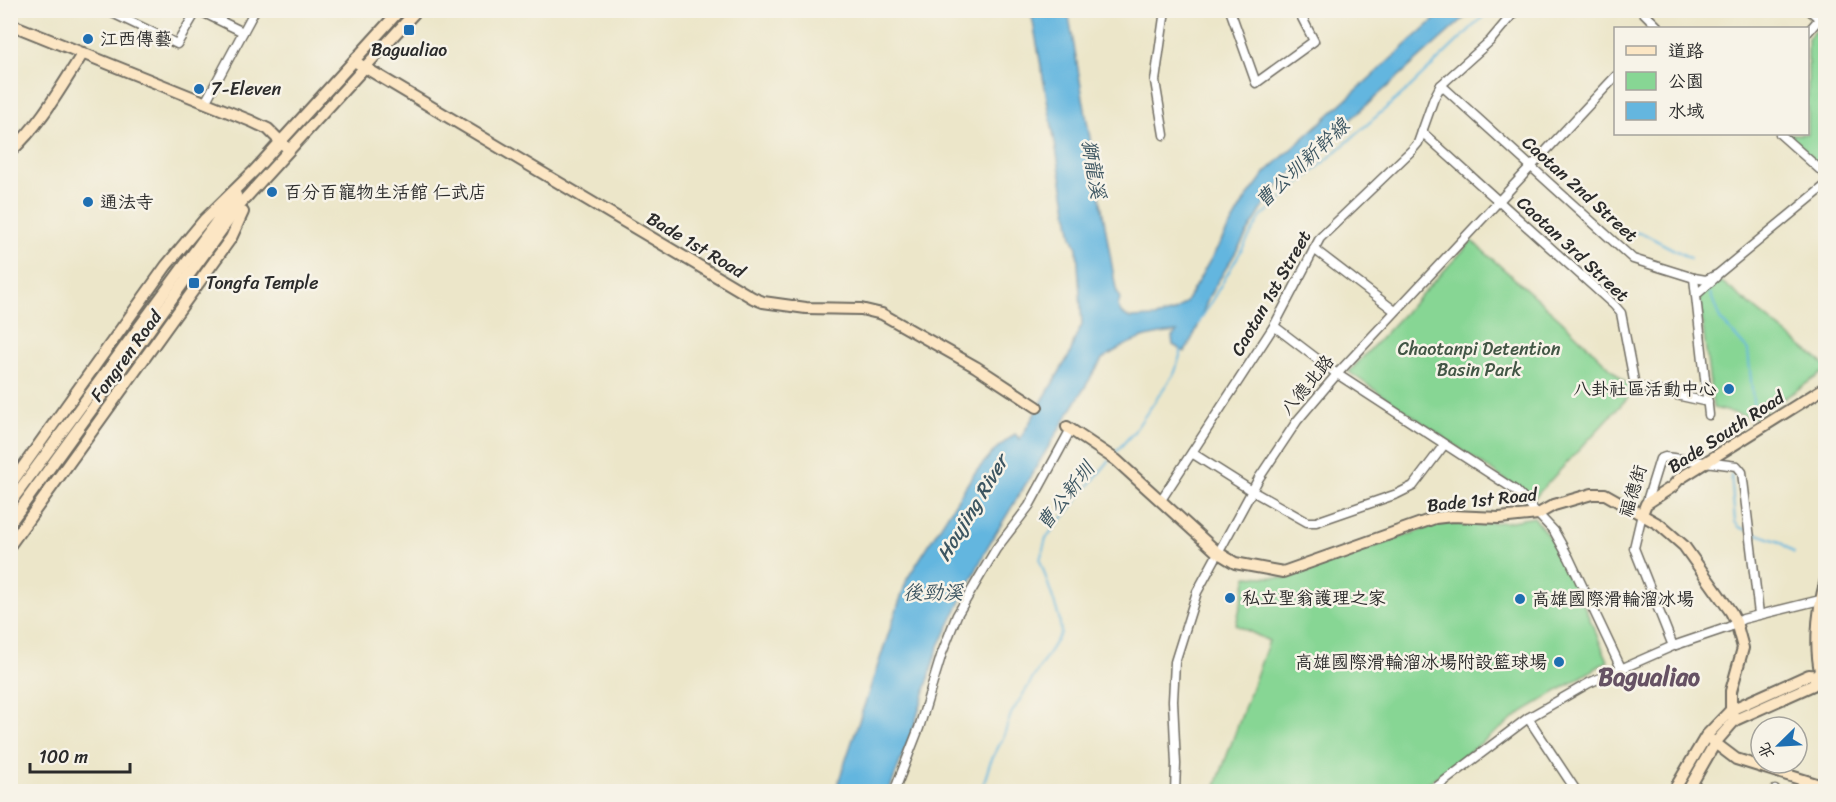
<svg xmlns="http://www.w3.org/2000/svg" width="1836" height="802" font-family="Sriracha,'LXGW WenKai TC',sans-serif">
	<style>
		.green { fill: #87d694; stroke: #598060; stroke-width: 1.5 }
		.water { fill: #64b6df; stroke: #487085; stroke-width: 1.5 }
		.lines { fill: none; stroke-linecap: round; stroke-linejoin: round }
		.stream { stroke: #64b6df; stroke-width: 2 }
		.street-casing { stroke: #6f6c62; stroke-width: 11 }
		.secondary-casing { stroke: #6f6c62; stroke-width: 14 }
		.street { stroke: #fff; stroke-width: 8 }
		.secondary { stroke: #fce6c4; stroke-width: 10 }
		.poi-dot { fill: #1f6fb2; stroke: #f7f3e8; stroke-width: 2 }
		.labels { text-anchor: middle; stroke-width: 5; stroke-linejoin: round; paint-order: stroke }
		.poi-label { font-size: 18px; fill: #2b2b2b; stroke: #f7f3e8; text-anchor: start }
		.street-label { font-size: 18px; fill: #2b2b2b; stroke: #f7f3e8 }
		.park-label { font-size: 18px; fill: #425645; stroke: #f7f3e8 }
		.water-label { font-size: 20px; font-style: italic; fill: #3c5561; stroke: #f7f3e8 }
		.district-label { font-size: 24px; font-weight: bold; fill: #665264; stroke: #f7f3e8 }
	</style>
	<rect width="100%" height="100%" fill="#f7f3e8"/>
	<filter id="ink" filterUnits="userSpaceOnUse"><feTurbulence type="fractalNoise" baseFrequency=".0167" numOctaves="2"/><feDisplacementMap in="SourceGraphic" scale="12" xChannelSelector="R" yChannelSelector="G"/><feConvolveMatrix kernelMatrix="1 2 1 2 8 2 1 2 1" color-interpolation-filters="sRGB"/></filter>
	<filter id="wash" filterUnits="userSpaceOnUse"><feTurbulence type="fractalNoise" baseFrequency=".008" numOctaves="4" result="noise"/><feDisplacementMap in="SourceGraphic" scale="24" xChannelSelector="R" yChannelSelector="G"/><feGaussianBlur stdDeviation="1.35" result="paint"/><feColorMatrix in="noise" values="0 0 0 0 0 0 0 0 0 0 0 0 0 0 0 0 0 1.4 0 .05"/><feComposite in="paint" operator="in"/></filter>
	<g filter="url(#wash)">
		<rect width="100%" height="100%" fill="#ece6c9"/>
		<g class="green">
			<polygon points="1814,31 1825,40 1825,172 1785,134 1808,134 1808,39"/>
			<polygon points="1472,241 1560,319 1634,391 1533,499 1349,372"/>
			<polygon points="1722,282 1825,365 1825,371 1755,418 1713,408 1699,295 1715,283"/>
			<polygon points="1534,517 1562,555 1608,661 1524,711 1417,791 1182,792 1181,784 1215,788 1269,641 1236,625 1247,576 1285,578 1439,524 1506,522"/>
		</g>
		<path class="water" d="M 1031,11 L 1068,11 L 1116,289 L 1120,299 L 1118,306 L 1122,314 L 1130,318 L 1155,317 L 1174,312 L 1186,302 L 1245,200 L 1266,172 L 1444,11 L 1472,11 L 1303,162 L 1273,191 L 1209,296 L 1197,329 L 1185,352 L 1173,345 L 1172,337 L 1177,332 C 1143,335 1130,341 1102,359 L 988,546 L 938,648 L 915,723 L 889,791 L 835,792 L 907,579 L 973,475 L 995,450 L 1015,434 L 1020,439 L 1070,354 L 1075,338 L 1082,325 L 1077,248 L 1072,237 Z"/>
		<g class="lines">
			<g class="stream">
				<polyline points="1621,230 1644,234 1690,258"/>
				<polyline points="1710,293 1720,319 1748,350 1754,412"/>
				<polyline points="1198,324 1261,217 1408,89 1490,10"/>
				<polyline points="1114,454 1133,433 1175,372 1182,349"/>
				<polyline points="1731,474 1735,522 1739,527 1747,530"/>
				<polyline points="1752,532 1780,542 1794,553"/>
				<polyline points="981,792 990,763 1003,738 1011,714 1061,633 1059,617 1040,560 1046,538 1109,461"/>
			</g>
		</g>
	</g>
	<g filter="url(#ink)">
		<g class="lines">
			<defs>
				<g id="street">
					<polyline points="106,10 177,44 197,10"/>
					<polyline points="198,10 243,32"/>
					<polyline points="1230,10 1256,83 1314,41 1298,10"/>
					<polyline points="1641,10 1659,28"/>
					<polyline points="1809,10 1826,24"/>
					<polyline points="1808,32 1826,11"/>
					<polyline points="1441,85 1633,259 1694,278 1706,280 1718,274 1826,185"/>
					<polyline points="206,101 255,10"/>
					<polyline points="1422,132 1614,305 1621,313 1635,386 1708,402"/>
					<polyline points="1780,134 1826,175"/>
					<polyline points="1164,135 1155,81 1165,10"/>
					<polyline points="1314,249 1395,311"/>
					<polyline points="1694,278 1709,415"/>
					<polyline points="1696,295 1716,277"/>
					<polyline points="1274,326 1337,374 1515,490 1554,531 1569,558 1621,668"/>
					<polyline points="1192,453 1252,491 1307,522 1316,522 1397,494 1413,486 1444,445"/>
					<polyline points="1161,500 1274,326 1320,238 1412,150 1418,143 1434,98 1441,85 1490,41 1516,10"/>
					<polyline points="1646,504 1660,459 1665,457 1737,466 1742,472 1759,614"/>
					<polyline points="1642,514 1634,548 1673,646"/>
					<polyline points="1528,718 1577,792"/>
					<polyline points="1775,790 1777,792"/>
					<polyline points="894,792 919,728 942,653 957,615 996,549 1029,506 1071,429"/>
					<polyline points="1175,792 1176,764 1173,701 1175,662 1197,592 1259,478 1297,421 1337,374 1616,76"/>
					<polyline points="1430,792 1528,718 1589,683 1673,646 1729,627 1743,619 1820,600"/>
				</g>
				<g id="secondary">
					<polyline points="10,24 251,121 268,129 285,146"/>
					<polyline points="354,61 753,298 763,302 806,308 861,309 882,314 976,367 1037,407"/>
					<path d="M 10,152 C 41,124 61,87 83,53"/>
					<polyline points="1067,427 1116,460 1217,552 1235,563 1283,572 1435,518 1452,516 1499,518 1538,514 1554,505 1592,494 1605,494 1660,525 1684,546 1731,612 1736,622 1743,648 1731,691 1731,710 1735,720"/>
					<polyline points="10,485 166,266 205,219 254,171 400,10"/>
					<polyline points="10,503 236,195"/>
					<polyline points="1642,514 1646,504 1672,487 1679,479 1826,387"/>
					<polyline points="10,523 241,203 417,10"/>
					<polyline points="10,545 231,238 243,212"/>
					<path d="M 1826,579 C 1817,612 1812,658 1826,690"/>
					<polyline points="1711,740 1736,759 1826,787"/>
					<polyline points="1673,792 1706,736 1731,710 1809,675 1820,676"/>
					<polyline points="1687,792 1715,743 1735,720 1813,685 1820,676"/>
				</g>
			</defs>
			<use href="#street" class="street-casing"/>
			<use href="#secondary" class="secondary-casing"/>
			<use href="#street" class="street"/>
			<use href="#secondary" class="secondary"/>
		</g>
	</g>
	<g class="poi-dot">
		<rect x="403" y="24" width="12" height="12" rx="3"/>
		<circle cx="88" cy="39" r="6"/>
		<circle cx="199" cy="89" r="6"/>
		<circle cx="272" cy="192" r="6"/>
		<circle cx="88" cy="202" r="6"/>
		<rect x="188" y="277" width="12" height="12" rx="3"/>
		<circle cx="1729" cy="389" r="6"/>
		<circle cx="1230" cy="598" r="6"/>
		<circle cx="1520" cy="599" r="6"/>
		<circle cx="1559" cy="662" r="6"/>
	</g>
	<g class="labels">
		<g class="poi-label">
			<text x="100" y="45">江西傳藝</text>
			<text x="409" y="56" text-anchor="middle">Bagualiao</text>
			<text x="211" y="95">7-Eleven</text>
			<text x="284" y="198">百分百寵物生活館 仁武店</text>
			<text x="100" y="208">通法寺</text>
			<text x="206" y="289">Tongfa Temple</text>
			<text x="1717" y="395" text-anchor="end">八卦社區活動中心</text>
			<text x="1242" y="604">私立聖翁護理之家</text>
			<text x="1532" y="605">高雄國際滑輪溜冰場</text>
			<text x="1547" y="668" text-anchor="end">高雄國際滑輪溜冰場附設籃球場</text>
		</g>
		<g class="street-label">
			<text transform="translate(1580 189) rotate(42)" y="6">Caotan 2nd Street</text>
			<text transform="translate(696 245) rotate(31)" y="6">Bade 1st Road</text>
			<text transform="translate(1573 249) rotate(43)" y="6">Caotan 3rd Street</text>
			<text transform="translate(1271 293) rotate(-60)" y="6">Caotan 1st Street</text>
			<text transform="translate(126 356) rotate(-54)" y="6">Fongren Road</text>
			<text transform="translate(1307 385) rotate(-50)" y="6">八德北路</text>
			<text transform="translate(1726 432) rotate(-33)" y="6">Bade South Road</text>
			<text transform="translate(1633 491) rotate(-73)" y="6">福德街</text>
			<text transform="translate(1482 500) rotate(-6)" y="6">Bade 1st Road</text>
		</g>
		<g class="park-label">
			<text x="1479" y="355">Chaotanpi Detention<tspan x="1479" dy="21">Basin Park</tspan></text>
		</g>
		<g class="water-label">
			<text transform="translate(1302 163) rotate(-43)" y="7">曹公圳新幹線</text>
			<text transform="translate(1094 169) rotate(80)" y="7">獅龍溪</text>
			<text transform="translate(1065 496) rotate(-52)" y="7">曹公新圳</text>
			<text transform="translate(972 508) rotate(-59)" y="7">Houjing River</text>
			<text x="933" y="599">後勁溪</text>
		</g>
		<g class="district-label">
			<text x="1649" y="685">Bagualiao</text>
		</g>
	</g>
	<rect width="1836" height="802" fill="none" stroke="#f7f3e8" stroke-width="36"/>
	<rect x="1614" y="27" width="195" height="108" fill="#f7f3e8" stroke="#a5a39c" stroke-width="1.5"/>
	<rect x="1626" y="46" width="30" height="9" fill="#fce6c4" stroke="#a5a39c" stroke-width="1.5"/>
	<text x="1668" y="57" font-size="18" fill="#2b2b2b">道路</text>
	<rect x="1626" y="72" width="30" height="18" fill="#87d694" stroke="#a5a39c" stroke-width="1.5"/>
	<text x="1668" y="87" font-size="18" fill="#2b2b2b">公園</text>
	<rect x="1626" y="102" width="30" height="18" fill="#64b6df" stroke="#a5a39c" stroke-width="1.5"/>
	<text x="1668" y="117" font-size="18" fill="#2b2b2b">水域</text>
	<g transform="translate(1779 745) rotate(246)"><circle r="28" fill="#f7f3e8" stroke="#a5a39c" stroke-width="1.5"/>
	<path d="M0-4.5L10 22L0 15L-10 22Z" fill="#1f6fb2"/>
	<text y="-9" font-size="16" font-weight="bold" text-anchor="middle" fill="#2b2b2b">北</text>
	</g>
	<path d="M30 763v9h100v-9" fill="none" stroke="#2b2b2b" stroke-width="3"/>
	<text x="39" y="763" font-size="18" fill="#2b2b2b" stroke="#f7f3e8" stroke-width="4.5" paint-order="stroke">100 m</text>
</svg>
